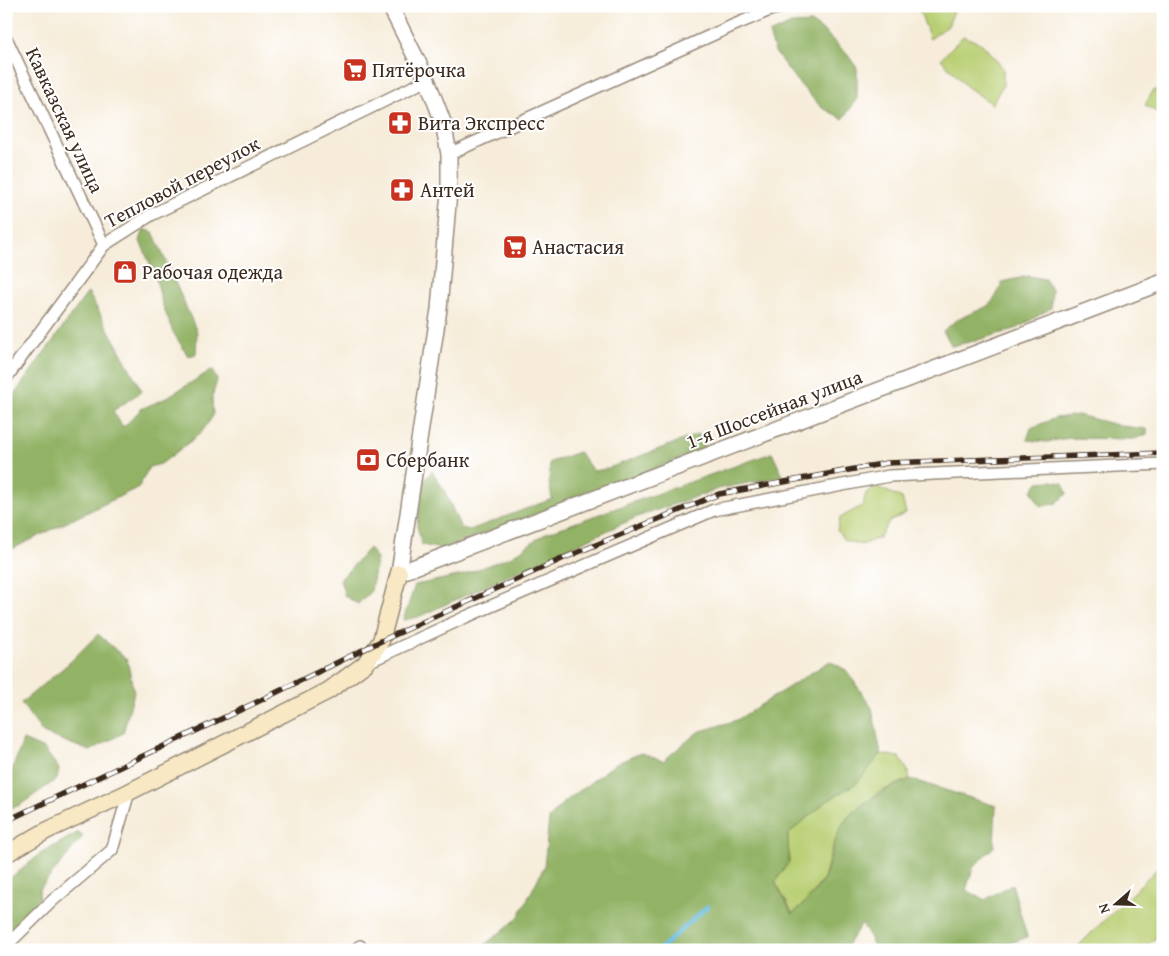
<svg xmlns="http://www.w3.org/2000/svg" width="1169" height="956" font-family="'Gentium Book Plus',serif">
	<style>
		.green { fill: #b9cf73; stroke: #7a7c48 }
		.forest { fill: #92b265; stroke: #666e42 }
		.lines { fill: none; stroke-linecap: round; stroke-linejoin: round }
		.stream { stroke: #63bde1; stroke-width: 4 }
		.minor-casing { stroke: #988b7c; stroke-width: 14 }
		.tertiary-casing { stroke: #988b7c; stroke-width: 18 }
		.secondary-casing { stroke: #988b7c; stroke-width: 19 }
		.minor { stroke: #fff; stroke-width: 11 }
		.tertiary { stroke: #fff; stroke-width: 15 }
		.secondary { stroke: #f8e8c3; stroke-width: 16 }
		.rail-casing { stroke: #3b2a1e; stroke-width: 5.5 }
		.rail { stroke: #fff; stroke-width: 4; stroke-dasharray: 11; stroke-linecap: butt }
		.labels { text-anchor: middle; stroke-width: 4; stroke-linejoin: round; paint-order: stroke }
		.poi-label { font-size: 20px; fill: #3b2a1e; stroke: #fff; text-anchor: start }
		.street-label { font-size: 20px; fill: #3b2a1e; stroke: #fff }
	</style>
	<rect width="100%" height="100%" fill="#fff"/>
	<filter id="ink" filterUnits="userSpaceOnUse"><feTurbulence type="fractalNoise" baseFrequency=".02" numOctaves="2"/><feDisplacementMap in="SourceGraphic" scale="10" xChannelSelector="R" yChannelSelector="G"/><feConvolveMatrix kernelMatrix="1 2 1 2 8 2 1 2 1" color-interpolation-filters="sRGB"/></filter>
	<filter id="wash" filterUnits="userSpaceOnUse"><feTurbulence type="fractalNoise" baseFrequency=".0096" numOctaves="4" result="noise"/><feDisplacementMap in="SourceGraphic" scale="20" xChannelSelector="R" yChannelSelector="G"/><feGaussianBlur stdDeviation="1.12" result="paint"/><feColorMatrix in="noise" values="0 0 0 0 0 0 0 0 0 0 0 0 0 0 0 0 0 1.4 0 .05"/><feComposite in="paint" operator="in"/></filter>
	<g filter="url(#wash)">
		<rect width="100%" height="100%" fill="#f6ecd9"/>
		<g class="green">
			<polygon points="918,6 952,6 954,11 948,26 930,39"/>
			<polygon points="963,36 982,44 1003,68 1003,85 992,104 966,86 941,59"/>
			<polygon points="1163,87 1163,116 1145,105 1153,91"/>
			<polygon points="877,487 902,498 906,513 889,522 879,538 861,545 844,540 837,530 840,518 863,505 866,493"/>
			<polygon points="881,754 899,757 907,769 910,779 877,793 832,848 824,878 808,899 793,914 775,882 789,862 788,834 827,801 857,782"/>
			<polygon points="1163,863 1163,931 1143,950 1074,950"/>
		</g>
		<g class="forest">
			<polygon points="812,23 826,33 847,54 857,68 857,99 843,119 821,107 796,80 775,52 769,34 791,24"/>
			<polygon points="144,229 153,232 197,332 196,354 188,356 173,332 162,303 155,275 140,241"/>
			<path d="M 1029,276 L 1045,279 L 1052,290 L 1051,308 L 1018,328 L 978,340 L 952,346 L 943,331 C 948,327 953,322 959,319 C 983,306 992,312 1002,282 Z"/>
			<polygon points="88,292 142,391 113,411 122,426 125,426 141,409 164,399 212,370 217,380 212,398 213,416 201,433 161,464 149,467 139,487 6,552 6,406"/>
			<polygon points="1078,415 1121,426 1147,429 1147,434 1134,439 1068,438 1047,442 1027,440 1031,428 1055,418"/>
			<path d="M 699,434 L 705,448 C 618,485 529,517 441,549 L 422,545 L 417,526 L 423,483 L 432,471 L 444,490 L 461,528 L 470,530 L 552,499 L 549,482 L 550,462 L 579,452 L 593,471 L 606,469 Z"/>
			<polygon points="772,453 783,476 718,489 637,517 418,617 403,620 415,585 463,575 512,556 546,533"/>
			<polygon points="1052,481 1063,483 1067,494 1055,504 1040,506 1032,491 1038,482"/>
			<polygon points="369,548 377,559 371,591 358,604 345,596 340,580"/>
			<polygon points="98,634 127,660 134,692 123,733 90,751 43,733 21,703 68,664"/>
			<path d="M 830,661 L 846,670 L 872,708 L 881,754 L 857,783 L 827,801 L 788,834 L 789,862 L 775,882 L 792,914 C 802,906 820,888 825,876 C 831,858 835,832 847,818 C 865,799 887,789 910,779 L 996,806 L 994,847 L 973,868 L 966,890 L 985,900 L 1012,884 L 1027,937 L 993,950 L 876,950 L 862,923 L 844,950 L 483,950 L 482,947 L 518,918 L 544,867 L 549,819 L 562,804 L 615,764 L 641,753 L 663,761 L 698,732 L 737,720 Z"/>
			<polygon points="23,740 44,749 59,769 57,779 20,805 6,810 6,776 11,773"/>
			<polygon points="79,832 83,836 39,890 39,899 6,933 6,879 15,875 40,854"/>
		</g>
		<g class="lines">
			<polyline class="stream" points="659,950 708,906"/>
		</g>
	</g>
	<g filter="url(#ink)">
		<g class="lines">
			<defs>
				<g id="minor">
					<polyline points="6,38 104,245"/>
					<polyline points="449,154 732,26 770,10 779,8 780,6"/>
					<polyline points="6,378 104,245 151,215 427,80"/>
					<polyline points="366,663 468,616 714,510 889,476 1163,464"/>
					<polyline points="6,946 52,901 112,850 129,792"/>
					<polyline points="355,950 360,946"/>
				</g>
				<polyline id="tertiary" points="390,6 427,80 443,122 449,154 449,192 439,309 399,573 1163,282"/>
				<polyline id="secondary" points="6,854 46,831 129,792 328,691 365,664 381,641 399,573"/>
			</defs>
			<use href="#minor" class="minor-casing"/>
			<use href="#tertiary" class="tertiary-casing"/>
			<use href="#secondary" class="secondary-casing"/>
			<use href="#minor" class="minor"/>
			<use href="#tertiary" class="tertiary"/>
			<use href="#secondary" class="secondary"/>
			<defs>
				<polyline id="rail" points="6,821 259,701 381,641 564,558 719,494 887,463 1163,453"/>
			</defs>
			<use href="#rail" class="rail-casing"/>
			<use href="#rail" class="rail"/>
		</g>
	</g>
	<defs>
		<symbol id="supermarket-square" viewBox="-11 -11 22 22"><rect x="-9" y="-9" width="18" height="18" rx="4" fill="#c8321e" stroke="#fff"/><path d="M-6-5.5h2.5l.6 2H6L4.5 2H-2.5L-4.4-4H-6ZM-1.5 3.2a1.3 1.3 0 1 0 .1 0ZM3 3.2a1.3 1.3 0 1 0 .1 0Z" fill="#fff"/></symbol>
		<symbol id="pharmacy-square" viewBox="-11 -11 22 22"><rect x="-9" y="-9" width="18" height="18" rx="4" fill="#c8321e" stroke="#fff"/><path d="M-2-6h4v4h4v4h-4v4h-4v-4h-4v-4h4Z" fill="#fff"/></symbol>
		<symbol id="shop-square" viewBox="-11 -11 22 22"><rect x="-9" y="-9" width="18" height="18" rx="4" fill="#c8321e" stroke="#fff"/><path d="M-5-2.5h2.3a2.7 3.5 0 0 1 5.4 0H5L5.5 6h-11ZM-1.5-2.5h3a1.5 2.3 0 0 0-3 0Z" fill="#fff"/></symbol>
		<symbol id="bank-square" viewBox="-11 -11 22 22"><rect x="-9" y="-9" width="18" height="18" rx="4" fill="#c8321e" stroke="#fff"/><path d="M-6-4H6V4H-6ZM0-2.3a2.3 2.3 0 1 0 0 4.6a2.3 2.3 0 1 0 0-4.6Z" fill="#fff"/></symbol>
	</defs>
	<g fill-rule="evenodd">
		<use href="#supermarket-square" x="341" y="56" width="28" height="28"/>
		<use href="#pharmacy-square" x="386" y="109" width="28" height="28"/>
		<use href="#pharmacy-square" x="388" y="176" width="28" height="28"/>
		<use href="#supermarket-square" x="501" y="233" width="28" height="28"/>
		<use href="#shop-square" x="111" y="258" width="28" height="28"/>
		<use href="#bank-square" x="354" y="446" width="28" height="28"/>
	</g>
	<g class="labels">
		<g class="poi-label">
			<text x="372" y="77">Пятёрочка</text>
			<text x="418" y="130">Вита Экспресс</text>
			<text x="420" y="197">Антей</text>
			<text x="532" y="254">Анастасия</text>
			<text x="142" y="279">Рабочая одежда</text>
			<text x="386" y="467">Сбербанк</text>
		</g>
		<g class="street-label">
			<text transform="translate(65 120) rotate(65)" y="7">Кавказская улица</text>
			<text transform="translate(182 182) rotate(-28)" y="7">Тепловой переулок</text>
			<text transform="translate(774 409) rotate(-21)" y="7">1-я Шоссейная улица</text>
		</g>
	</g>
	<rect width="1169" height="956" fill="none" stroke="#fff" stroke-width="25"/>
	<g transform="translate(1116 904) rotate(250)" stroke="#ffffff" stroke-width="4" paint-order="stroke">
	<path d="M0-4L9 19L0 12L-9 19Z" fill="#3b2a1e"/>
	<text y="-8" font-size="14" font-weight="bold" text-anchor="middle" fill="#3b2a1e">N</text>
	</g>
</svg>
